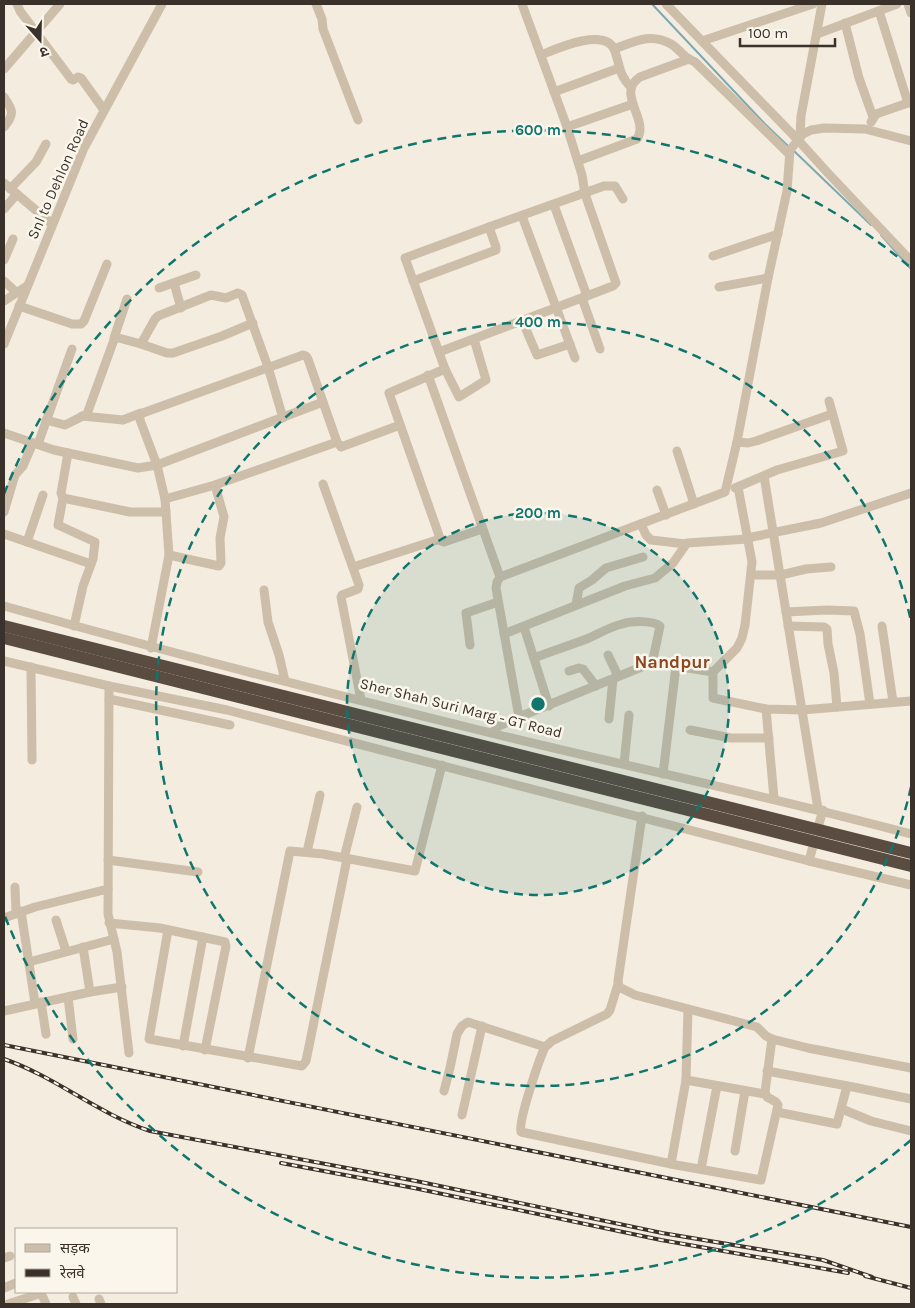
<svg xmlns="http://www.w3.org/2000/svg" width="915" height="1308" font-family="Karla,'Noto Sans Devanagari',sans-serif">
	<style>
		.lines { fill: none; stroke-linecap: round; stroke-linejoin: round }
		.stream { stroke: #7da9b2; stroke-width: 2 }
		.minor { stroke: #cdbeaa; stroke-width: 9 }
		.highway { stroke: #5b4c41; stroke-width: 12 }
		.rail-casing { stroke: #3a312a; stroke-width: 4 }
		.rail { stroke: #fbf6ec; stroke-width: 2; stroke-dasharray: 5.5; stroke-linecap: butt }
		.ring { fill: none; stroke: #0f766e; stroke-width: 2.5; stroke-dasharray: 9 6 }
		.labels { text-anchor: middle; stroke-width: 5; stroke-linejoin: round; paint-order: stroke }
		.street-label { font-size: 15px; fill: #3a312a; stroke: #fbf6ec }
		.quarter-label { font-size: 18px; font-weight: bold; fill: #8c4620; stroke: #fbf6ec }
		.centre { fill: #0f766e; stroke: #fbf6ec; stroke-width: 2.5 }
		.ring-label { font-size: 15px; text-anchor: middle; font-weight: bold; fill: #0f766e; stroke: #fbf6ec; stroke-width: 5; stroke-linejoin: round; paint-order: stroke }
	</style>
	<rect width="100%" height="100%" fill="#f4ecdf"/>
	<g class="lines">
		<g class="stream">
			<polyline points="652,4 765,124 789,147"/>
			<polyline points="793,150 871,225"/>
			<polyline points="881,235 911,269"/>
		</g>
		<g class="minor">
			<polyline points="17,4 20,11 71,79 73,80 78,77 81,78 104,110"/>
			<polyline points="316,4 322,19 323,29 358,120"/>
			<polyline points="666,4 798,140 826,171 911,261"/>
			<polyline points="908,4 911,13"/>
			<polyline points="879,11 908,103"/>
			<polyline points="845,23 859,78 873,117"/>
			<polyline points="817,34 897,4"/>
			<polyline points="702,41 813,4"/>
			<path d="M 614,49 C 634,42 650,32 671,44 C 678,48 682,55 689,59"/>
			<path d="M 541,55 C 556,49 604,27 614,49 C 620,63 618,75 631,87"/>
			<polyline points="4,69 60,4"/>
			<polyline points="554,92 619,68"/>
			<path d="M 4,97 C 13,110 15,114 4,127"/>
			<polyline points="871,122 876,114 911,102"/>
			<polyline points="567,127 633,104"/>
			<polyline points="800,136 801,116 822,4"/>
			<path d="M 578,161 L 637,139 C 650,120 615,93 640,77 L 689,59 L 695,62 L 789,154"/>
			<polyline points="4,183 52,224"/>
			<polyline points="10,189 36,162 46,144"/>
			<polyline points="554,205 587,296"/>
			<polyline points="4,209 16,195"/>
			<polyline points="522,216 575,358"/>
			<polyline points="713,256 778,234"/>
			<polyline points="4,260 13,239"/>
			<polyline points="4,281 17,293"/>
			<polyline points="413,281 496,250 496,247 489,227 604,186 615,186 623,199"/>
			<polyline points="174,283 181,308"/>
			<polyline points="719,287 768,278"/>
			<polyline points="159,288 196,275"/>
			<polyline points="582,298 600,349"/>
			<polyline points="4,301 27,286"/>
			<polyline points="19,306 72,324 81,324 84,321 107,264"/>
			<polyline points="522,320 537,355 570,344"/>
			<polyline points="114,338 127,299"/>
			<polyline points="474,339 486,380 459,397 445,369 405,258 489,227"/>
			<polyline points="4,344 84,148 162,4"/>
			<polyline points="141,344 167,353 173,353 222,336 253,323"/>
			<polyline points="439,352 613,286 616,283 585,194 582,175 567,127 522,4"/>
			<polyline points="445,369 389,393 441,541 444,542 482,529"/>
			<polyline points="428,375 500,577"/>
			<polyline points="82,416 123,420 141,413"/>
			<polyline points="46,420 65,425 87,414 115,337 141,344 155,319 158,316 211,295 226,298 238,293 242,295 268,367 283,418"/>
			<polyline points="4,433 54,450 138,468 157,465 323,402 337,442 341,447 400,425"/>
			<polyline points="737,442 748,443 756,441 832,414"/>
			<polyline points="38,444 72,349"/>
			<polyline points="677,451 694,504"/>
			<polyline points="68,453 61,493 63,498 130,512 166,512"/>
			<polyline points="764,476 818,809"/>
			<polyline points="323,484 359,585 358,589 342,595 341,597 361,700"/>
			<polyline points="215,485 337,442"/>
			<polyline points="738,487 752,562 745,625 742,638 737,648 713,672 713,698 766,709 802,710 911,701"/>
			<polyline points="735,488 777,470 843,451 829,401"/>
			<polyline points="657,490 666,515"/>
			<polyline points="63,498 58,525 95,542 93,559 83,586 74,626"/>
			<polyline points="165,499 215,485 224,517 220,538 221,563 219,566 169,555"/>
			<polyline points="4,512 15,475 23,466 33,443"/>
			<polyline points="641,524 646,535 651,540 686,544"/>
			<polyline points="4,534 91,564"/>
			<polyline points="747,538 821,523 911,493"/>
			<polyline points="27,542 43,495"/>
			<polyline points="353,567 440,539"/>
			<polyline points="751,575 781,575 806,569 831,567"/>
			<polyline points="264,590 268,622 279,655 285,681"/>
			<polyline points="576,605 579,588 592,580 606,568 643,557"/>
			<path d="M 4,606 C 167,652 331,694 495,734 C 634,768 773,797 911,834"/>
			<polyline points="786,612 827,610 854,611 860,634 870,704"/>
			<polyline points="788,626 824,627 827,629 828,644 834,673 837,707"/>
			<polyline points="882,626 893,702"/>
			<polyline points="524,627 549,706"/>
			<polyline points="504,634 625,586 655,578 673,563 687,543 748,539"/>
			<polyline points="470,645 466,613 498,602"/>
			<polyline points="151,648 169,555 165,499 157,465 140,420 140,414 303,355 306,356 308,359 323,402"/>
			<polyline points="608,655 618,676"/>
			<path d="M 534,658 C 552,651 571,645 589,638 C 600,633 610,627 622,624 C 631,621 652,620 660,626 L 652,664"/>
			<polyline points="4,661 109,686 227,710 809,861 911,885"/>
			<polyline points="31,667 32,760"/>
			<polyline points="569,671 579,668 583,669 596,686"/>
			<polyline points="109,686 108,914 117,952 129,1053"/>
			<polyline points="109,699 230,725"/>
			<polyline points="766,709 774,798"/>
			<polyline points="519,717 644,666 663,664 713,672"/>
			<polyline points="609,719 613,679"/>
			<polyline points="690,730 731,738 769,738"/>
			<polyline points="493,733 497,727 519,717 496,588 497,582 500,577 725,492 737,442 768,278 787,191 790,150 803,134 811,130 824,128 865,129 911,141"/>
			<polyline points="624,764 629,715"/>
			<polyline points="663,774 676,666"/>
			<polyline points="642,816 618,981 619,987 635,995 757,1027 766,1036 772,1039 808,1048 911,1068"/>
			<polyline points="819,824 823,810"/>
			<polyline points="307,852 320,795"/>
			<polyline points="344,858 357,807"/>
			<polyline points="108,860 198,872"/>
			<polyline points="809,861 813,846"/>
			<polyline points="15,887 16,913"/>
			<polyline points="21,911 35,1003"/>
			<polyline points="4,918 35,907 108,889"/>
			<polyline points="56,920 66,951"/>
			<polyline points="109,923 160,928 225,942 226,946 205,1050"/>
			<polyline points="168,930 149,1039 302,1066 306,1061 347,859"/>
			<polyline points="83,947 90,992"/>
			<polyline points="29,962 114,939"/>
			<path d="M 618,984 L 610,1010 L 607,1014 L 552,1041 L 545,1047 C 539,1060 518,1121 521,1132 L 676,1165 L 761,1180 L 778,1105 L 776,1102 L 767,1097 L 765,1092 L 772,1039"/>
			<polyline points="68,997 73,1039"/>
			<polyline points="41,1002 46,1034"/>
			<polyline points="4,1011 90,992 122,987"/>
			<polyline points="183,1046 203,937"/>
			<polyline points="248,1058 290,851 323,854 415,871 442,765"/>
			<polyline points="767,1071 853,1087 911,1099"/>
			<polyline points="686,1080 765,1094"/>
			<polyline points="444,1091 450,1068 457,1034 462,1026 468,1022 545,1047"/>
			<polyline points="842,1109 871,1121 911,1131"/>
			<polyline points="777,1112 837,1124 847,1086"/>
			<polyline points="462,1115 482,1026"/>
			<polyline points="735,1151 745,1091"/>
			<polyline points="671,1164 686,1080 688,1009"/>
			<polyline points="701,1169 717,1086"/>
			<polyline points="4,1258 10,1256"/>
			<polyline points="4,1288 16,1283"/>
			<polyline points="73,1297 76,1304"/>
			<polyline points="99,1299 101,1304"/>
			<polyline points="8,1304 39,1294 42,1295 46,1304"/>
		</g>
		<g class="highway">
			<polyline points="4,626 911,853"/>
			<polyline points="4,638 911,866"/>
		</g>
		<defs>
			<g id="rail">
				<polyline points="4,1045 911,1227"/>
				<path d="M 4,1059 C 56,1077 98,1114 150,1131 L 416,1181 L 662,1233 L 823,1260 L 872,1277"/>
				<polyline points="281,1163 414,1188 661,1240 848,1273"/>
				<polyline points="865,1276 911,1288"/>
			</g>
		</defs>
		<use href="#rail" class="rail-casing"/>
		<use href="#rail" class="rail"/>
	</g>
	<circle cx="538" cy="704" r="191" fill="#0f766e" fill-opacity=".12"/>
	<g class="ring">
		<circle cx="538" cy="704" r="191"/>
		<path d="M911 787A382 382 0 1 1 911 621"/>
		<path d="M911 1140A574 574 0 0 1 4 914M4 494A574 574 0 0 1 911 268"/>
	</g>
	<g class="labels">
		<g class="street-label">
			<text transform="translate(58 179) rotate(-66)" y="5">Snl to Dehlon Road</text>
			<text transform="translate(461 708) rotate(14)" y="5">Sher Shah Suri Marg - GT Road</text>
		</g>
		<g class="quarter-label">
			<text x="672" y="668">Nandpur</text>
		</g>
	</g>
	<circle cx="538" cy="704" r="8" class="centre"/>
	<g class="ring-label">
		<text x="538" y="135">600 m</text>
		<text x="538" y="327">400 m</text>
		<text x="538" y="518">200 m</text>
	</g>
	<rect width="915" height="1308" fill="none" stroke="#3a312a" stroke-width="10"/>
	<rect x="15" y="1228" width="162" height="65" fill="#fbf6ec" stroke="#aea79e"/>
	<rect x="25" y="1244" width="25" height="8" fill="#cdbeaa" stroke="#aea79e"/>
	<text x="60" y="1253" font-size="15" fill="#3a312a">सड़क</text>
	<rect x="25" y="1269" width="25" height="8" fill="#3a312a" stroke="#aea79e"/>
	<text x="60" y="1278" font-size="15" fill="#3a312a">रेलवे</text>
	<g transform="translate(40 40) rotate(160)" stroke="#fbf6ec" stroke-width="4" paint-order="stroke">
	<path d="M0-4L9 19L0 12L-9 19Z" fill="#3a312a"/>
	<text y="-8" font-size="14" font-weight="bold" text-anchor="middle" fill="#3a312a">उ</text>
	</g>
	<path d="M740 38v8h95v-8" fill="none" stroke="#3a312a" stroke-width="2.5"/>
	<text x="748" y="38" font-size="15" fill="#3a312a" stroke="#fbf6ec" stroke-width="4" paint-order="stroke">100 m</text>
</svg>
